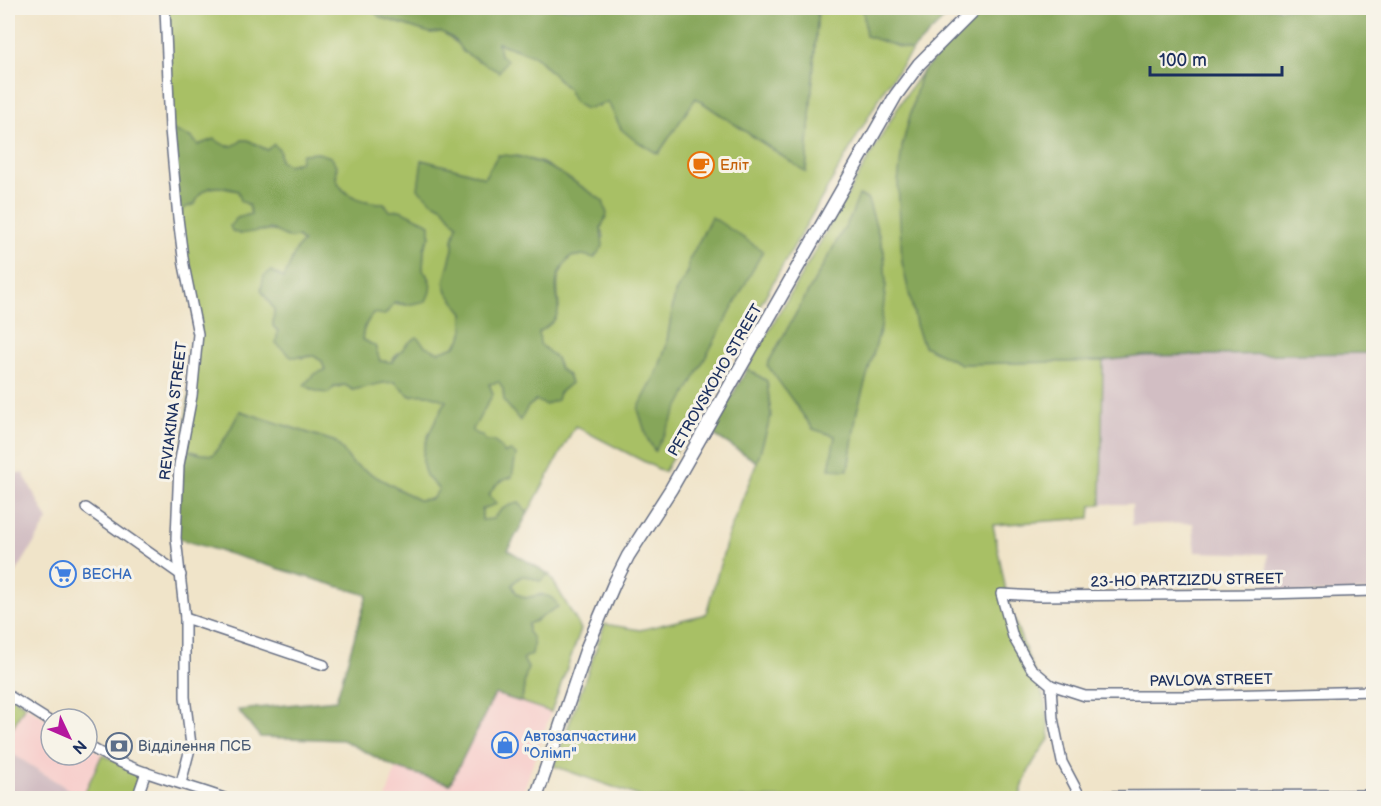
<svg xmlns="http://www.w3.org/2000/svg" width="1381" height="806" font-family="'Balsamiq Sans',sans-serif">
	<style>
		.built { fill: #f7d0cd }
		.industrial { fill: #d2bec3 }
		.green { fill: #a8c065; stroke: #627862; stroke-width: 1.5; fill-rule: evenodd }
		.forest { fill: #86a65a; stroke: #506a5c; stroke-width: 1.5 }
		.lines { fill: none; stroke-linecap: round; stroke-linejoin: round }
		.minor-casing { stroke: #666e83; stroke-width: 12 }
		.major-casing { stroke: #666e83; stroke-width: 15 }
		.minor { stroke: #fff; stroke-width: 9 }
		.major { stroke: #fff; stroke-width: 12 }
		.labels { text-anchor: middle; stroke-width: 6; stroke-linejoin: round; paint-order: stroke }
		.food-label { font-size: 15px; fill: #c56008; stroke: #f7f3e8; text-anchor: start }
		.street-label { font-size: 15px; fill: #1b2f5e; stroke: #f7f3e8 }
		.shop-label { font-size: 15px; fill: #366cbe; stroke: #f7f3e8; text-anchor: start }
		.service-label { font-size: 15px; fill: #4e5e75; stroke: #f7f3e8; text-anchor: start }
	</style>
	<rect width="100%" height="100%" fill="#f7f3e8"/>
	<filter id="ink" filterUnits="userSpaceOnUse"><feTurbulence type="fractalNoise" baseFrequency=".0167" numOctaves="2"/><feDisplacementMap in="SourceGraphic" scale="12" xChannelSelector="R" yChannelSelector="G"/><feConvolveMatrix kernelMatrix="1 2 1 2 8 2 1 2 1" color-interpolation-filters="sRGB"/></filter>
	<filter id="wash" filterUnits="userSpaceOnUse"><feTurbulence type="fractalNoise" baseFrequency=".008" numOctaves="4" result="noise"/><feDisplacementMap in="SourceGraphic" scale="24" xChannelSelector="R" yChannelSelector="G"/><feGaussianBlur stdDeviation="1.35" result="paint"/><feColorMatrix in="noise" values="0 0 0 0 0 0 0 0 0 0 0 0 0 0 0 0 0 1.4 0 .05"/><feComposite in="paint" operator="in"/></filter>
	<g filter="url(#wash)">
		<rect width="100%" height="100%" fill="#f0e4c9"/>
		<g class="built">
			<polygon points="495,694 551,712 521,798 386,798 396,768 450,784"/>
			<polygon points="25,705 51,722 51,755 87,755 87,745 102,755 82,798 8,751 8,736"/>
		</g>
		<g class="industrial">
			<polygon points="1373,353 1373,591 1266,594 1268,554 1195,552 1193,523 1132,525 1132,504 1101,504 1103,361 1144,356"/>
			<polygon points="8,473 23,473 48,520 8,586"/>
			<polygon points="8,751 82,798 8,798"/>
		</g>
		<g class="green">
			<path d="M 165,8 L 370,8 L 380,17 L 430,33 L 442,32 C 456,40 464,52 478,61 L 500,55 L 497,43 L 535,56 L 568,89 L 575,103 L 598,106 L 608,101 L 612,109 L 659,153 L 695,98 L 806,172 L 818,8 L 863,8 L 866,36 L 912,51 L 885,88 L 664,472 L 575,426 L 528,513 L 519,503 L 493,519 L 482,521 L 482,509 L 492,488 L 499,481 L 504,453 C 493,446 483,437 471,431 L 493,394 L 489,384 L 499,381 L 503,389 L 504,401 L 528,407 L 537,400 L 559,393 L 571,383 L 568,375 L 560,369 L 556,358 L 539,344 L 539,332 L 559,308 C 557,282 554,279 570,257 L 583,255 L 604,237 L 601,228 L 607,214 L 585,189 L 543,163 L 514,155 L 491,168 L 484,178 C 464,169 443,166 422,160 L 431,201 L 443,207 L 457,225 C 455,233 454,239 453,248 C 453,252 450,257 450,261 C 450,282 478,329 455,345 C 451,349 443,350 438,353 L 425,346 L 398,353 L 391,362 L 380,361 L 375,346 L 362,339 C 365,315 383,300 407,305 L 430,279 L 423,270 L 424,248 L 430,236 L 390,211 L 384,203 C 368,203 343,198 337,180 C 336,176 337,169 337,165 L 300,162 L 288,165 L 280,161 L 280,151 L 267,150 L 247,140 L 242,140 C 231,150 226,147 214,139 L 198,145 L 192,138 L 170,129 ZM 711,217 L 654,450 L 647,438 L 639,409 L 658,370 L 666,347 L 675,293 L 688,272 L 690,260 Z"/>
			<path d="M 921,73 L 902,147 L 902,262 L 917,328 L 924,346 L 961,364 L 1103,361 L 1101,504 L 1091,506 L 1090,518 L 993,525 L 1009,606 L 1046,704 L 1050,738 C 1036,757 1024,774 1020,798 L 644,798 L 554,766 L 605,624 L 640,630 L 706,614 L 729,533 L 757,462 L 771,416 L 767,381 L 747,369 L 903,99 ZM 860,195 L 868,200 L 884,251 L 886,285 L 857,411 L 848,470 L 836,436 L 767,365 L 851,216 Z"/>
			<path d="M 218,187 L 238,191 L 249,205 L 251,214 L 240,234 C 256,229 291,229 303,242 L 297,249 L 284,279 L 261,290 L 274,309 L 273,326 L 301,358 L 314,356 L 322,361 L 325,370 L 305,385 L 318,392 L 345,385 L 353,390 L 382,383 L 395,382 L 410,396 C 424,392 434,396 446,401 C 436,421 414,453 427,476 C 429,481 436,485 440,489 L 432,499 L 418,500 L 353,464 L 336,442 L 240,411 L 226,437 L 213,455 L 200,454 L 182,448 L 198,334 L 178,218 L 184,208 L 195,204 C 200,191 204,189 218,187 Z"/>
			<path d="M 549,574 L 581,629 L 551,712 L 521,702 C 525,690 523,679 528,668 L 523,659 L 528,623 L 536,621 L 541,616 L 557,607 L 542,594 L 526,598 L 517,594 L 512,584 C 524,571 525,576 540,581 Z"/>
			<polygon points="8,695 25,705 8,736"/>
			<polygon points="102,755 146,772 137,798 82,798"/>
		</g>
		<g class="forest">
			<polygon points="370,8 818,8 806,172 696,98 658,154 633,139 621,129 608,102 586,109 575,103 568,89 535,56 498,43 500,55 507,60 499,72 463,52 454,39 442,32 430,33 380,17"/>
			<polygon points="863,8 955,8 912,51 866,36"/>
			<polygon points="984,8 1373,8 1373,353 1144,356 1103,361 961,364 924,346 917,328 902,262 898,183 902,147 921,73"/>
			<path d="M 170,129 L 192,138 L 198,145 L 214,139 C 226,147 231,150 242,140 L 248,140 L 267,150 L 274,144 L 280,151 L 280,161 L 288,165 L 300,162 L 302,154 L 318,153 L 331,157 C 340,169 333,169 337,180 C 343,198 368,203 384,203 L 390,211 L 400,210 L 430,224 L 430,236 L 424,248 L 423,270 C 432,281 433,288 426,301 L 407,305 L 395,302 L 385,315 L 373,313 L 364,327 L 362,339 L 375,346 L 380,361 L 392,362 L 408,343 L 417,337 L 425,346 L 438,352 L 455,346 L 461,339 L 463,334 L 463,313 L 447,292 L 444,282 L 453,249 L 453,239 L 457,225 L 443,207 L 431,201 L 418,189 L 422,160 C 443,166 464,169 484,178 L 498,155 C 537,154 571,179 603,201 L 607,214 L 601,228 L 603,246 L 594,258 L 583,255 L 570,257 C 567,262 561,268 559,273 C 549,299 574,312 539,332 L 540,344 L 556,358 L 560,369 L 568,375 L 571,383 L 559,393 L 557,400 L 545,405 L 536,400 L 528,407 L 520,421 L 504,401 L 503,389 L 499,382 L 489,384 L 493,394 L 472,431 L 482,436 L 486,441 L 493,441 L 501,447 L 504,453 L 511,451 L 516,455 L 512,477 C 500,481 494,484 489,496 L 497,504 L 482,509 L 482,520 L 493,519 C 500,509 507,505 519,503 L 528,513 L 508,550 L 549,574 L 540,581 C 525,576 524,571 512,585 L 517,594 L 525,598 C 539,595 552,591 558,607 C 547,612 539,621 528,624 L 528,632 C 535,639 534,645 532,654 L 523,659 L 528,668 C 523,679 525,690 521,702 L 495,694 L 450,784 L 396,768 L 343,740 L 260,737 L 238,710 L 336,700 L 367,595 L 176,538 L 182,448 L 200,454 L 213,455 L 226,437 L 240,411 L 336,442 L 353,464 L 418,500 L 432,499 L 439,489 C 435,485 429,480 426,475 C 415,452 435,422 446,401 C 434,396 424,392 410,396 L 395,382 L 382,383 L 353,390 L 345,385 L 335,386 L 329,393 L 318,392 L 304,385 L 314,374 L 325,370 L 322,361 L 314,356 L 291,357 L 276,343 L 278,331 L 273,326 L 274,309 L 261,290 L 264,276 L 271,271 L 284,278 L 297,248 L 303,242 L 298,237 L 289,238 L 271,229 L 240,234 L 232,231 L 230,226 L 237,218 L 251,214 L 249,205 L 241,201 L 238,191 C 219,185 202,183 195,204 L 184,208 L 178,218 Z"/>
			<polygon points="859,195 868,200 884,252 886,285 881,327 857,411 848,470 829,469 835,436 813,429 767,365 851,216"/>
			<polygon points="712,217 763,251 655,451 647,438 638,409 658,370 666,347 675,293 688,272 689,260"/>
			<polygon points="747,369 767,381 771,416 757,462 711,433"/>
		</g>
	</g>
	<g filter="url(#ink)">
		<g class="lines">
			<defs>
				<g id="minor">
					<polyline points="165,8 170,129 178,218 184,265 198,334 192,396 179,465 176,538 185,618 185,697 191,745 181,783"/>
					<polyline points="86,508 181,575"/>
					<polyline points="185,618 324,665"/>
					<polyline points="1051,685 1085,696 1185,696 1374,691"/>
					<polyline points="8,695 51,722"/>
					<path d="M 87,745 C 128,771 179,782 224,798"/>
					<polyline points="1081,796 1374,795"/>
					<polyline points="137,798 146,772"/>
					<polyline points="1081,798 1062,762 1053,718 1051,685 1031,668 1013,637 1001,594 1038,596 1266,594 1374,591"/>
				</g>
				<polyline id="major" points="536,798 588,645 614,584 628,556 671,489 896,95 919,64 975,8"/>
			</defs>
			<use href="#minor" class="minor-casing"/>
			<use href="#major" class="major-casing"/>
			<use href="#minor" class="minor"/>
			<use href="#major" class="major"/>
		</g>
	</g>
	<defs>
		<symbol id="cafe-ring" viewBox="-11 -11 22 22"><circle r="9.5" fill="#f7f3e8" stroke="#e8710a" stroke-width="1.5"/><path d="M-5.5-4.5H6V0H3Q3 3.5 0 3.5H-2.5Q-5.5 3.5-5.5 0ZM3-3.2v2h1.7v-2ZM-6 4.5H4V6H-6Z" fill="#e8710a"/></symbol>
		<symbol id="supermarket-ring" viewBox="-11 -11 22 22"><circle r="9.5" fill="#f7f3e8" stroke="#3f7fe0" stroke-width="1.5"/><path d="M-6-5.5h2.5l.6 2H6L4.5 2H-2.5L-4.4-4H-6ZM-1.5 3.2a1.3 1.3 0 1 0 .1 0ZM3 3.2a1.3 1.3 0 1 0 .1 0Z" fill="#3f7fe0"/></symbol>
		<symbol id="shop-ring" viewBox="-11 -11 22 22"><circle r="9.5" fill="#f7f3e8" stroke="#3f7fe0" stroke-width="1.5"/><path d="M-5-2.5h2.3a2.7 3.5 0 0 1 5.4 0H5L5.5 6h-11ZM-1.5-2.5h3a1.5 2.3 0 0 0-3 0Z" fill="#3f7fe0"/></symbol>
		<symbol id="bank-ring" viewBox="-11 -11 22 22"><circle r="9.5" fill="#f7f3e8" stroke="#5c6f8a" stroke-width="1.5"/><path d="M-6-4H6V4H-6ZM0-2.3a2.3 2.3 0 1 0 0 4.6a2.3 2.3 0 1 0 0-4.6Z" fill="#5c6f8a"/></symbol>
	</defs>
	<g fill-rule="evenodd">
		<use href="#cafe-ring" x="686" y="150" width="30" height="30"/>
		<use href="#supermarket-ring" x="48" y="559" width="30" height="30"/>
		<use href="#shop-ring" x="490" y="730" width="30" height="30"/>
		<use href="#bank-ring" x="104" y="731" width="30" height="30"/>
	</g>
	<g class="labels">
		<g class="food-label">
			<text x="720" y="170">Еліт</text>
		</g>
		<g class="street-label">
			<text transform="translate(715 380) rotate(-60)" y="5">PETROVSKOHO STREET</text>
			<text transform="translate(173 411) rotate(-83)" y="5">REVIAKINA STREET</text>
			<text transform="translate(1187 580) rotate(-1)" y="5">23-HO PARTZIZDU STREET</text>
			<text transform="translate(1211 680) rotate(-1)" y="5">PAVLOVA STREET</text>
		</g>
		<g class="shop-label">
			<text x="82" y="579">ВЕСНА</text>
			<text x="524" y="741">Автозапчастини<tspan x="524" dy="17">"Олімп"</tspan></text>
		</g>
		<g class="service-label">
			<text x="138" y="751">Відділення ПСБ</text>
		</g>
	</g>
	<rect width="1381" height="806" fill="none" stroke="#f7f3e8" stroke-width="30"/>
	<g transform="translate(69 737) rotate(134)"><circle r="28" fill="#f7f3e8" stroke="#9fa5b1" stroke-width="1.5"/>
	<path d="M0-4.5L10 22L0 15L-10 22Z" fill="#b5179e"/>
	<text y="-9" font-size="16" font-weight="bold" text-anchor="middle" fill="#1b2f5e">N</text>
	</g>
	<path d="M1150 66v9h132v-9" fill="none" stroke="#1b2f5e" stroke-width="3"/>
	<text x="1159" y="66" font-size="18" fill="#1b2f5e" stroke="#f7f3e8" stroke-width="4.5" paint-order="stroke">100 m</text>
</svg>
